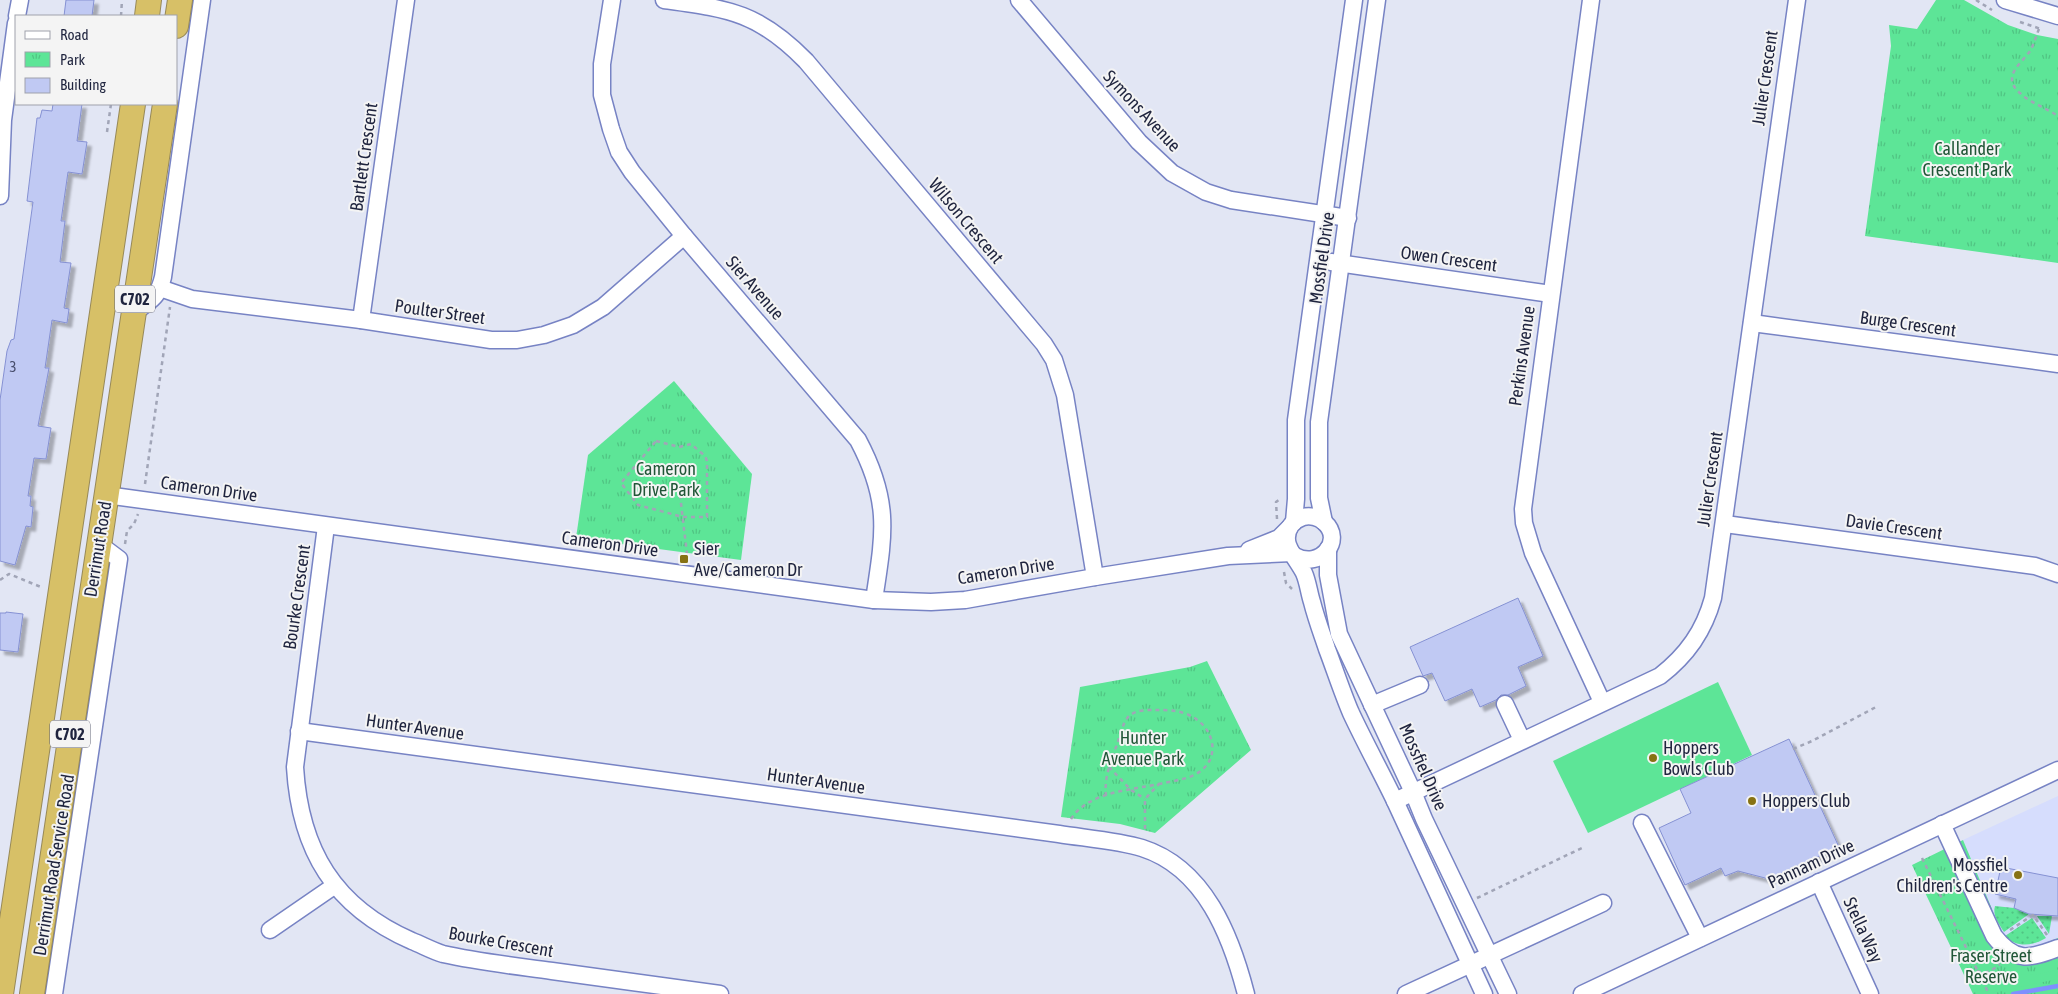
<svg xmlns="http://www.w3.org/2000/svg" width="2058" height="994" font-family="'Asap Condensed',sans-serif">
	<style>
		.built { fill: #d6ddfd }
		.grass { fill: url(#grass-dots) }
		.park { fill: url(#park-tufts) }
		.garden { fill: #5de597 }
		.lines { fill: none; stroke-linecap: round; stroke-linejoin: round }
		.stream { stroke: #7f8ffe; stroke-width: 4.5 }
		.building { fill: #c0c9f3; stroke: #8591d3; filter: url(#shadow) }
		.minor-casing { stroke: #7783c4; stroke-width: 19 }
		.highway-casing { stroke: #978959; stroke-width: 26 }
		.path { stroke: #a1a5b7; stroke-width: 2.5; stroke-dasharray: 4 4; stroke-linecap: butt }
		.minor { stroke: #fff; stroke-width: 16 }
		.highway { stroke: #d7c067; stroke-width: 24 }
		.poi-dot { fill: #877213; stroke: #f4f4f4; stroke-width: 2 }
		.labels { text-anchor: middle; stroke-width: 4; stroke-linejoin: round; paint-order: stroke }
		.number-label { font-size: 15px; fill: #474d6b }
		.shield { fill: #f4f4f4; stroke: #5f6275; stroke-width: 1 }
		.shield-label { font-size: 16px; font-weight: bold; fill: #1f243e }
		.street-label { font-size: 18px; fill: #1f243e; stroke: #f4f4f4 }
		.park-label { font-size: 18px; fill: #205637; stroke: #f4f4f4 }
		.poi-label { font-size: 18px; fill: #1f243e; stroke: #f4f4f4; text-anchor: start }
	</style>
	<defs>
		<pattern id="grass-dots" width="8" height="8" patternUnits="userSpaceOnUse" patternTransform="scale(1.25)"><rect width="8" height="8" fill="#5de597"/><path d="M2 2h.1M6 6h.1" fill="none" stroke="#50c483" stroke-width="1.8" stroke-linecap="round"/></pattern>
		<pattern id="park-tufts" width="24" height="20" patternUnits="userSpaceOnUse" patternTransform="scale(1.25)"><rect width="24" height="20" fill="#5de597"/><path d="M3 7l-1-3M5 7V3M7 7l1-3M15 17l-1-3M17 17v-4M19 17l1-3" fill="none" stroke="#50c483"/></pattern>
		<filter id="shadow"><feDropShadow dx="4.5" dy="4.5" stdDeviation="1" flood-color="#0004"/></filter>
	</defs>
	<rect width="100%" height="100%" fill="#e2e6f4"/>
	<polygon class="built" points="2058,796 2058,938 2028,950 2015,948 1994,924 1992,909 1963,840"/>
	<g class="grass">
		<path d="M 1995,906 L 2014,908 L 2029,914 L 2004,932 C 1999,924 1992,915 1995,906 Z"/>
		<polygon points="2037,916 2052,916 2049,934"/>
		<path d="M 2032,918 L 2046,938 C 2033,946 2016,948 2005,936 Z"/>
	</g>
	<g class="park">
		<polygon points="1936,0 1964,0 2008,25 2037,35 2058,39 2058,263 1865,236 1891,46 1889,25 1917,29"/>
		<polygon points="674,381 752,474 741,560 576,538 588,455"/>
		<polygon points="1207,661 1251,750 1155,833 1120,824 1061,817 1080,687 1190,667"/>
		<polygon points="1963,840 1992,909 1994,924 2015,948 2028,950 2058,938 2058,994 1973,994 1912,865"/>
	</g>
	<g class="garden">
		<polygon points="657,490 679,497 680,514 642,503"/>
		<polygon points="1718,682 1752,755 1588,833 1553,761"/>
		<polygon points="2055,970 2058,970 2058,979 1990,993 1980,974 1991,977 2004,974 2035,975"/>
	</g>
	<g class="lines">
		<polyline class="stream" points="2013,994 2058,986"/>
	</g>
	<g class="building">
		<polygon points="66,0 94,0 92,16 64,16"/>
		<polygon points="53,104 82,104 77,141 87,142 82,174 68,172 61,221 65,221 60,262 71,263 64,308 69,309 67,323 52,320 45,368 49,368 38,426 51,428 46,459 34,458 28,496 31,496 30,506 33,507 31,527 26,526 15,565 0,561 0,400 7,351 11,340 14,339 33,202 27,201 37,118 40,118 42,110 52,111"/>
		<polygon points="1518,598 1543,656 1518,667 1526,686 1508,695 1501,695 1496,700 1480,707 1472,689 1445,701 1432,673 1423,676 1410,647"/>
		<polygon points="6,612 23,614 18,652 0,650 0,613 6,613"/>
		<polygon points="1789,739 1839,847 1769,879 1738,871 1725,876 1721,868 1685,885 1659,828 1691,813 1680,789"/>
		<polygon points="2001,867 2058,878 2058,916 2029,914 2014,908 2016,899 1995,894"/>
	</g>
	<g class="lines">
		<defs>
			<g id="minor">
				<path d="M 612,0 L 602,64 L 602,95 L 611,129 L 619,152 L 632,172 L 684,236 L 858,440 C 891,502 884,534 874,600"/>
				<path d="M 664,0 C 729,9 758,12 806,61 L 1044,344 L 1054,360 L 1065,395 L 1095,577"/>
				<polyline points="1019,0 1139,142 1172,173 1206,192 1231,200 1348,218"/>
				<polyline points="1591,0 1523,509 1524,523 1533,553 1602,702"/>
				<polyline points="2005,0 2058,16"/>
				<polyline points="17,16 20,0"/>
				<polyline points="0,196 3,120 16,23"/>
				<polyline points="1331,262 1551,294"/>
				<polyline points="160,288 192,299 361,320 491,340 517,340 544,335 573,325 603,307 684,236"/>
				<path d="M 133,314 C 150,299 157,301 163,277 L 202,0"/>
				<polyline points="361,320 406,0"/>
				<polyline points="1752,323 2058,364"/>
				<polyline points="106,495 874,600 931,602 965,600 1095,577 1228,556 1292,553"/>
				<polyline points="1294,522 1296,499 1296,420 1354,0"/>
				<polyline points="1324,522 1319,498 1319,422 1377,0"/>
				<polyline points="1725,524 2035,566 2058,574"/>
				<path d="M 326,526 L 295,767 C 300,850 334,907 412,941 C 422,945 433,951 443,954 C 479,962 516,966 552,971 C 608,979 664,986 720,994"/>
				<polyline points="1328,549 1328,575 1339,634 1413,792 1424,819 1508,994"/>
				<polyline points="1249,550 1279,538 1289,528"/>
				<path d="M 1295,556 C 1320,570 1345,540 1324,522 C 1319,517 1310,515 1303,517 C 1293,520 1286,529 1287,540 C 1287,549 1299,563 1304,573 C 1308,582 1309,593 1312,602 C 1316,618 1322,634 1327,649 C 1335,670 1342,692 1351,713 C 1365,743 1381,772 1395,801 C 1425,865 1454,930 1484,994"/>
				<polyline points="1505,704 1522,740"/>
				<polyline points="1372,705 1420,685"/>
				<path d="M 299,731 L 1059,834 C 1084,838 1119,841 1142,848 C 1205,868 1231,936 1246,994"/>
				<path d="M 1395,801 L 1660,676 C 1687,655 1704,631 1713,598 L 1797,0"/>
				<polyline points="1642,823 1700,938"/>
				<path d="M 1942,824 L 1994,936 C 2015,963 2029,959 2058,948"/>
				<polyline points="1819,882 1870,994"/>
				<polyline points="270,930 334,886"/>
				<polyline points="54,994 119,559 99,544"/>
				<polyline points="1406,994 1603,903"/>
				<polyline points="1582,994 2058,770"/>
			</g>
			<g id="highway">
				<polyline points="147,16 149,0"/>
				<polyline points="176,26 180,0"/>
				<polyline points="1,994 133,104"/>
				<polyline points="32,994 165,104"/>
			</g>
		</defs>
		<use href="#minor" class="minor-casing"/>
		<use href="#highway" class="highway-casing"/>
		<g class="path">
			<polyline points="1976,0 1992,10"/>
			<polyline points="121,16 122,0"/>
			<polyline points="2020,22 2041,29"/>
			<path d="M 2039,29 C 2036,36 2034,44 2030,51 C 2021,64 2000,77 2021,94 C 2031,103 2046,108 2058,116"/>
			<polyline points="107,132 111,104"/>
			<polygon points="656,441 679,447 691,444 705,456 707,461 707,517 683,517 638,505 621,483"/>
			<polyline points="145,484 170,307"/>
			<polyline points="680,495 687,554"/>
			<polyline points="1277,519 1276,502 1280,499"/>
			<polyline points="125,544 127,531 134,524 138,514"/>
			<polyline points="1284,572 1286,583 1292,589"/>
			<polyline points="0,580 9,574 41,587"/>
			<polyline points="1793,749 1812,741 1876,707"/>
			<polyline points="1109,767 1131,790 1145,799"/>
			<path d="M 1106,796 C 1104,779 1110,763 1116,747 C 1120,738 1122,723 1129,716 C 1136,710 1146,710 1155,710 C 1166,710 1178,710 1189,715 C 1214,726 1223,759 1196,774 C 1185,780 1171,781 1159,784"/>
			<path d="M 1071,819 C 1088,792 1130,790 1159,784 L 1145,799 L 1145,831"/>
			<polyline points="1922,858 1989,994"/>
			<polyline points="1477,898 1584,847"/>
			<polyline points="2010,930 2033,915 2047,935"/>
			<path d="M 1977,971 C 1987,975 1992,970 2000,964"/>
		</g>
		<use href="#minor" class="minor"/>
		<use href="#highway" class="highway"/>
	</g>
	<g class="poi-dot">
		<rect x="679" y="554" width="10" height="10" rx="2.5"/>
		<circle cx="1653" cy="758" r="5"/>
		<circle cx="1752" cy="801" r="5"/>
		<circle cx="2018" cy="875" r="5"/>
	</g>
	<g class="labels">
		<g class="number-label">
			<text x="13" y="372">3</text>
		</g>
		<g class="shield">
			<rect x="115" y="285.5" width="40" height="27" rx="4"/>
			<rect x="50" y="720.5" width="40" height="27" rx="4"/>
		</g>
		<g class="shield-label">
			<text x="135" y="305">C702</text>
			<text x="70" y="740">C702</text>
		</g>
		<g class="street-label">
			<text transform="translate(1765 78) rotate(-82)" y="6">Julier Crescent</text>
			<text transform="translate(1142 111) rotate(47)" y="6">Symons Avenue</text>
			<text transform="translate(364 157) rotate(-82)" y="6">Bartlett Crescent</text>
			<text transform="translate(966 221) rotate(50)" y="6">Wilson Crescent</text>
			<text transform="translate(1322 258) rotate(-82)" y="6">Mossfiel Drive</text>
			<text transform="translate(1449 259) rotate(8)" y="6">Owen Crescent</text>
			<text transform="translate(755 288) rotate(49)" y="6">Sier Avenue</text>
			<text transform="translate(440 312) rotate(8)" y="6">Poulter Street</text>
			<text transform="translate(1908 324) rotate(8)" y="6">Burge Crescent</text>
			<text transform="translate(1522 356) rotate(-82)" y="6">Perkins Avenue</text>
			<text transform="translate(1710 479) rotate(-82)" y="6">Julier Crescent</text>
			<text transform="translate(209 489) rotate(8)" y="6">Cameron Drive</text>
			<text transform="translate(1894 527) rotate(8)" y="6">Davie Crescent</text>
			<text transform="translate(610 544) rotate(8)" y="6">Cameron Drive</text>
			<text transform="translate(98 549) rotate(-81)" y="6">Derrimut Road</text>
			<text transform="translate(1006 571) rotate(-9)" y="6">Cameron Drive</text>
			<text transform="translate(297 597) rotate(-82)" y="6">Bourke Crescent</text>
			<text transform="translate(415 727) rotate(8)" y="6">Hunter Avenue</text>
			<text transform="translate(1423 767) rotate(66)" y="6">Mossfiel Drive</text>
			<text transform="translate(816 781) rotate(8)" y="6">Hunter Avenue</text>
			<text transform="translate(1811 864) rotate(-25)" y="6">Pannam Drive</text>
			<text transform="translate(54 865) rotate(-81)" y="6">Derrimut Road Service Road</text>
			<text transform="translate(1863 930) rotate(65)" y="6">Stella Way</text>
			<text transform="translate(501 942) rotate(10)" y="6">Bourke Crescent</text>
		</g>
		<g class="park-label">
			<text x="1967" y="155">Callander<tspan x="1967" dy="21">Crescent Park</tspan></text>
			<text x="666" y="475">Cameron<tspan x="666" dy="21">Drive Park</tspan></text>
			<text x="1143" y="744">Hunter<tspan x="1143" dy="21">Avenue Park</tspan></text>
			<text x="1991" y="962">Fraser Street<tspan x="1991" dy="21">Reserve</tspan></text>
		</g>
		<g class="poi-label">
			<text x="694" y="555">Sier<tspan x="694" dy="21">Ave/Cameron Dr</tspan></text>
			<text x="1663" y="754">Hoppers<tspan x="1663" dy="21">Bowls Club</tspan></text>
			<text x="1762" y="807">Hoppers Club</text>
			<text x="2008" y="871" text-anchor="end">Mossfiel<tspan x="2008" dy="21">Children's Centre</tspan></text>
		</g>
	</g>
	<rect x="15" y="15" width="162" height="90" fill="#f4f4f4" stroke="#9fa1ab"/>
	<rect x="25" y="31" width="25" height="8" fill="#ffffff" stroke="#9fa1ab"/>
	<text x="60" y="40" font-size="15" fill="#1f243e">Road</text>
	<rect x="25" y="52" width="25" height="15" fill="url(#park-tufts)" stroke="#9fa1ab"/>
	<text x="60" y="65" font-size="15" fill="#1f243e">Park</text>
	<rect x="25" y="78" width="25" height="15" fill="#c0c9f3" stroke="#9fa1ab"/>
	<text x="60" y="90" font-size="15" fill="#1f243e">Building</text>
</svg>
